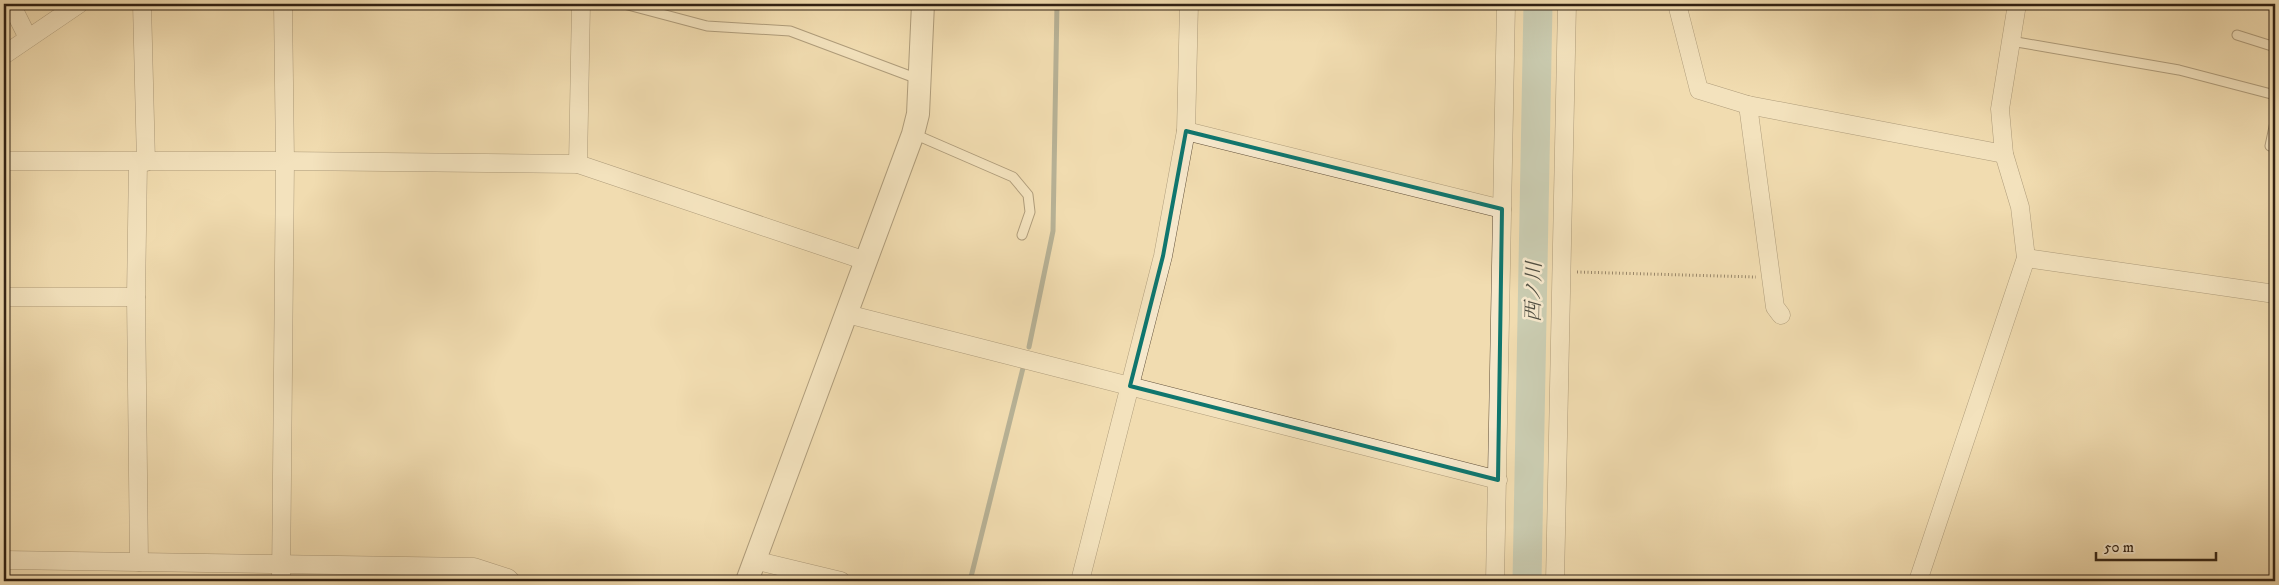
<svg xmlns="http://www.w3.org/2000/svg" width="2279" height="585" font-family="'IM FELL DW Pica','Noto Serif JP',serif">
	<style>
		.lines { fill: none; stroke-linecap: round; stroke-linejoin: round }
		.stream { stroke: #727d74; stroke-width: 5 }
		.river { stroke: #9dbab4; stroke-width: 29 }
		.service-casing { stroke: #61503a; stroke-width: 11 }
		.minor-casing { stroke: #61503a; stroke-width: 19 }
		.tertiary-casing { stroke: #61503a; stroke-width: 24 }
		.path { stroke: #312113; stroke-width: 3; stroke-dasharray: 1 2.5; stroke-linecap: butt }
		.service { stroke: #f6e8cc; stroke-width: 9 }
		.minor { stroke: #f6e8cc; stroke-width: 18 }
		.tertiary { stroke: #f6e8cc; stroke-width: 22 }
		.marked { fill: none; stroke: #0f766e; stroke-width: 4; stroke-linejoin: round }
		.labels { text-anchor: middle; stroke-width: 5; stroke-linejoin: round; paint-order: stroke }
		.water-label { font-size: 20px; font-style: italic; fill: #514f43; stroke: #f6e8cc }
	</style>
	<rect width="100%" height="100%" fill="#f1dcb0"/>
	<filter id="stains"><feTurbulence type="fractalNoise" baseFrequency=".004" numOctaves="4"/><feColorMatrix values="0 0 0 0 .2 0 0 0 0 .09 0 0 0 0 .02 0 0 0 .5 -.17"/></filter>
	<radialGradient id="worn" r=".72"><stop offset=".6" stop-color="#630" stop-opacity="0"/><stop offset="1" stop-color="#630" stop-opacity=".3"/></radialGradient>
	<g class="lines">
		<g class="stream">
			<polyline points="1029,347 1053,231 1057,4"/>
			<polyline points="970,581 1023,368"/>
		</g>
		<polyline class="river" points="1527,581 1538,4"/>
		<defs>
			<g id="service">
				<polyline points="624,4 707,26 790,31 918,79"/>
				<polyline points="2237,35 2275,47"/>
				<polyline points="2011,41 2179,70 2275,95"/>
				<polyline points="914,134 1013,177 1028,195 1030,212 1022,235"/>
				<polyline points="2270,146 2275,122"/>
			</g>
			<g id="minor">
				<polyline points="11,4 28,38"/>
				<polyline points="142,4 146,162"/>
				<polyline points="1677,4 1699,90 1748,105 2004,154"/>
				<polyline points="4,55 79,4"/>
				<polyline points="1748,105 1775,307 1781,315"/>
				<polyline points="1186,131 1502,209"/>
				<polyline points="4,161 285,161 578,164 866,261"/>
				<polyline points="138,162 136,297 139,562"/>
				<polyline points="578,164 581,4"/>
				<polyline points="2026,258 2275,294"/>
				<polyline points="4,297 136,297"/>
				<polyline points="847,314 1498,480"/>
				<polyline points="4,560 474,567 508,578 511,581"/>
				<polyline points="754,560 841,581"/>
				<polyline points="281,581 285,161 283,4"/>
				<polyline points="1080,581 1163,256 1186,131 1189,4"/>
				<polyline points="1495,581 1506,4"/>
				<polyline points="1555,581 1567,4"/>
				<polyline points="1918,581 2026,258 2020,207 2004,154 2000,109 2017,4"/>
			</g>
			<polyline id="tertiary" points="747,581 913,134 918,114 923,4"/>
		</defs>
		<use href="#service" class="service-casing"/>
		<use href="#minor" class="minor-casing"/>
		<use href="#tertiary" class="tertiary-casing"/>
		<polyline class="path" points="1577,272 1756,277"/>
		<use href="#service" class="service"/>
		<use href="#minor" class="minor"/>
		<use href="#tertiary" class="tertiary"/>
	</g>
	<path d="M0 0H2279V585H0ZM 1186,131 L 1502,209 L 1498,480 L 1130,386 L 1163,256 Z" fill="#f1dcb0" fill-opacity=".55" fill-rule="evenodd"/>
	<path class="marked" d="M 1186,131 L 1502,209 L 1498,480 L 1130,386 L 1163,256 Z"/>
	<g class="labels">
		<g class="water-label">
			<text transform="translate(1533 292) rotate(-89)" y="7">西ノ川</text>
		</g>
	</g>
	<rect width="2279" height="585" fill="none" stroke="#f1dcb0" stroke-width="20"/>
	<rect x="5" y="5" width="2269" height="575" fill="none" stroke="#312113" stroke-width="2.5"/>
	<rect x="10" y="10" width="2259" height="565" fill="none" stroke="#312113"/>
	<path d="M2096 552v8h120v-8" fill="none" stroke="#312113" stroke-width="2.5"/>
	<text x="2104" y="552" font-size="15" fill="#312113" stroke="#f6e8cc" stroke-width="4" paint-order="stroke">50 m</text>
	<rect width="100%" height="100%" filter="url(#stains)"/>
	<rect width="100%" height="100%" fill="url(#worn)"/>
</svg>
